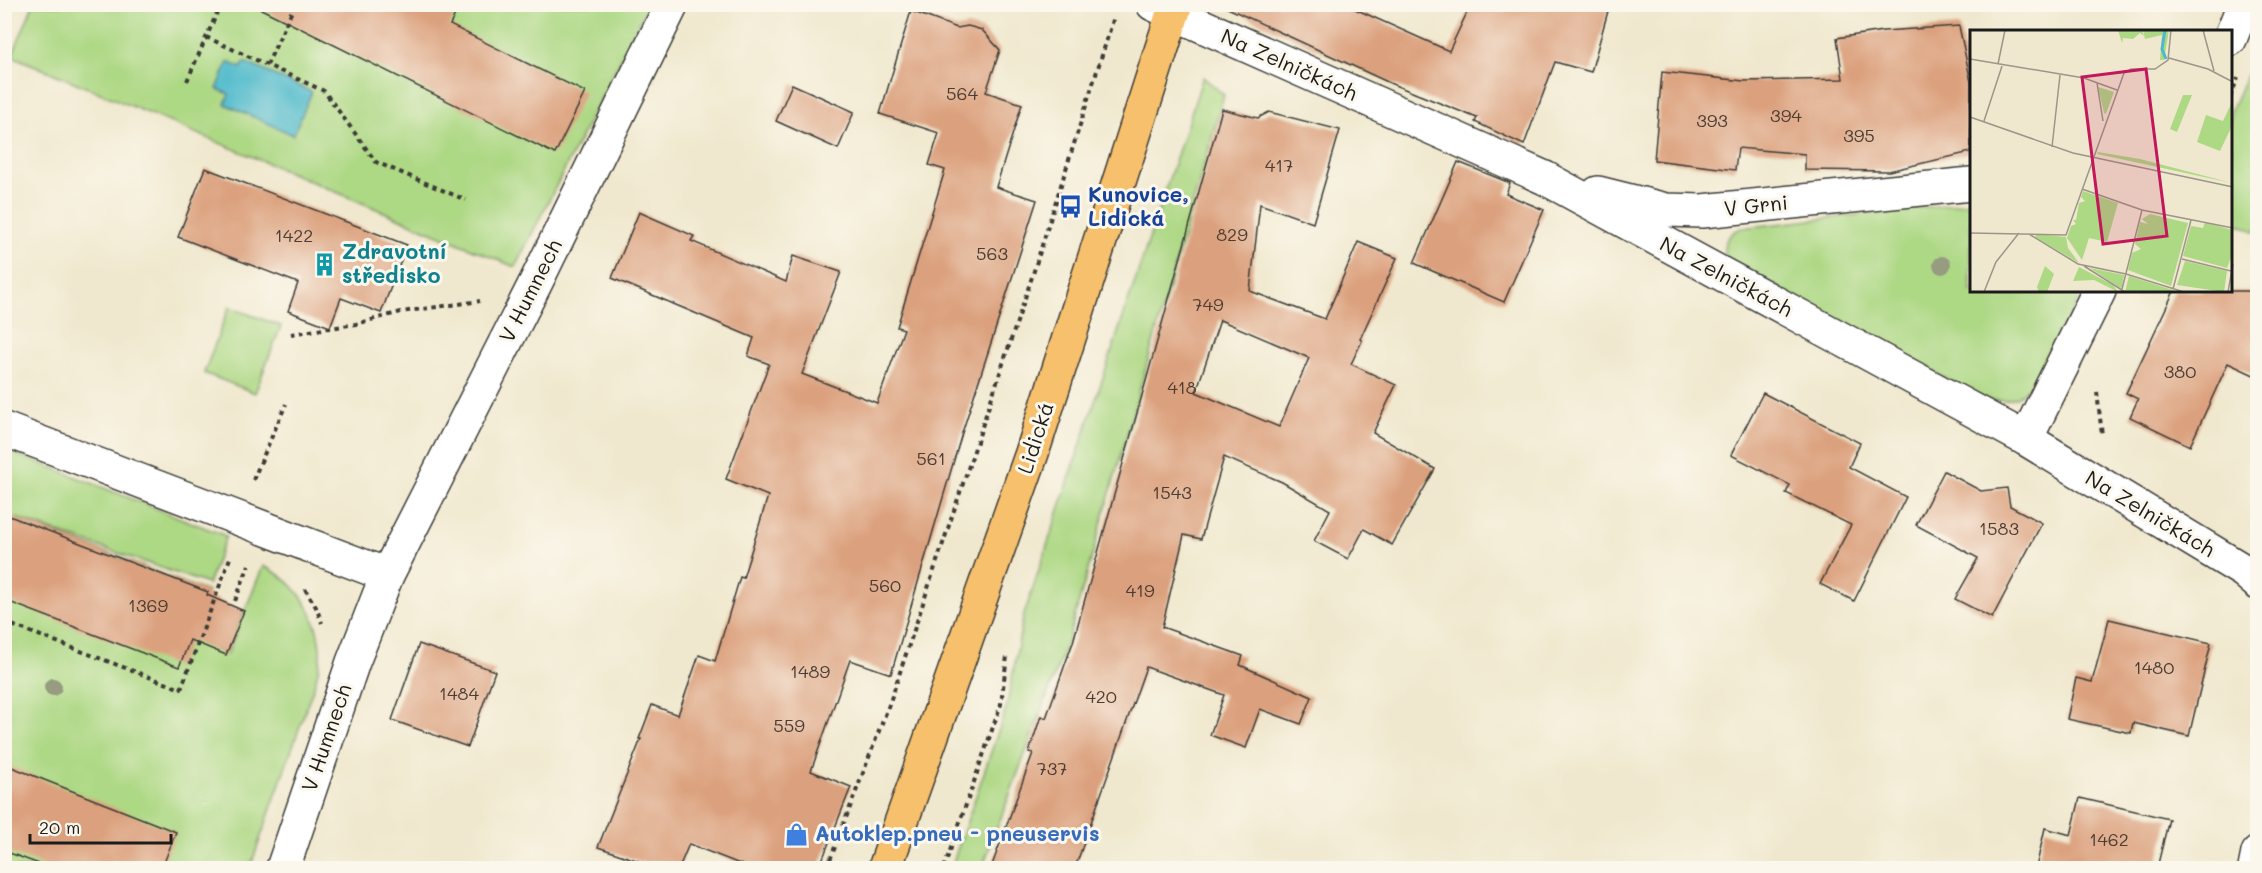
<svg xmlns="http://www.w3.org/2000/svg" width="2262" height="873" font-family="Mali,sans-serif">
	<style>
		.green { fill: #add884; stroke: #647a50; stroke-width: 1.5 }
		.water { fill: #4eb9cb; stroke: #356a74; stroke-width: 1.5 }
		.building { fill: #dba07d; fill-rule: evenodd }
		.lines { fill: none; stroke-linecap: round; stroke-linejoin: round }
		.minor-casing { stroke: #3c3b37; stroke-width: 36 }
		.major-casing { stroke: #3c3b37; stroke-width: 36 }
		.path { stroke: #3c3b37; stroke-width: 4; stroke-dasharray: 4.5 4.5; stroke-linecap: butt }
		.minor { stroke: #fff; stroke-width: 33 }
		.major { stroke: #f7c06c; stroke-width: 33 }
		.tree { fill: #979c80 }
		.labels { text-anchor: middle; stroke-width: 6; stroke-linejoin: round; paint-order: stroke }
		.number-label { font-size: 18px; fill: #4c3d34 }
		.street-label { font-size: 21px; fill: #1c1c1c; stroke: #fbf7ec }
		.transit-label { font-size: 21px; font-weight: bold; fill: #164399; stroke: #fbf7ec; text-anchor: start }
		.culture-label { font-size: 21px; font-weight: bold; fill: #0d838f; stroke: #fbf7ec; text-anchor: start }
		.shop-label { font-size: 21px; font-weight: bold; fill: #366cbe; stroke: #fbf7ec; text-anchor: start }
		.inset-river { fill: none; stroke: #4eb9cb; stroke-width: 3 }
		.inset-road { fill: none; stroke: #9b9687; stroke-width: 1.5 }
		.view { fill: #c2185b; fill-opacity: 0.15; stroke: #c2185b; stroke-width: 3 }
		.inset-edge { fill: none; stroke: #1c1c1c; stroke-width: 3 }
	</style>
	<rect width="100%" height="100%" fill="#fbf7ec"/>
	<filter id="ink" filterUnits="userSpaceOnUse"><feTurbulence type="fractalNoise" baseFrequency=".0167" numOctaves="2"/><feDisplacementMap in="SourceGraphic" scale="12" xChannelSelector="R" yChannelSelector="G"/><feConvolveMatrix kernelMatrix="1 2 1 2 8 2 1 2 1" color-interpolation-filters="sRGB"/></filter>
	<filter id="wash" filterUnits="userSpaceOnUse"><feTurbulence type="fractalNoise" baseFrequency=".008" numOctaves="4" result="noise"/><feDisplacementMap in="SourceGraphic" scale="24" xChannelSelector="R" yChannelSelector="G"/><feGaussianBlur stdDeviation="1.35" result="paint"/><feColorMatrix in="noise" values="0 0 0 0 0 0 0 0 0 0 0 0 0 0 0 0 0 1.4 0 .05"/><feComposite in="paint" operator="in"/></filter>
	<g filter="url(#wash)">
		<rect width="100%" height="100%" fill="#f0e8ce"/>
		<g class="green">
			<polygon points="33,5 648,5 515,267 12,56"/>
			<polygon points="2257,51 2258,226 2256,232 2231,221 2231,111"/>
			<polygon points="1203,77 1224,95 1068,640 982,868 951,868 1007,706 1023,618"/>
			<path d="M 1971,202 L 1971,291 L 2082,291 C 2068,318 2043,384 2016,397 C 2006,401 1996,401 1985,400 L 1726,259 C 1720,245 1728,234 1741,228 Z"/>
			<polygon points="229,307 281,326 255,393 204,373"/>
			<path d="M 5,449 L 226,536 L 208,584 L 16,518 L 208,592 L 190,639 L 227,655 L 263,566 C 299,582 321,618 320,658 C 320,667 316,677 314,686 L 250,868 L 5,868 Z"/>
		</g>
		<polygon class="water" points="228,62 241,68 245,62 312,92 293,135 225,104 229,94 217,89"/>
		<g id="blocks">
			<g class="building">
				<polygon points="251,4 460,4 450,25 585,92 555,154"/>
				<polygon points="1219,4 1344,4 1449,51 1471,4 1610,4 1591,72 1555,62 1524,145 1475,122 1477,118 1392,84"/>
				<polygon points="911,11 957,28 968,26 982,30 1000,50 986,92 1022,104 996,187 1037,200 962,433 891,674 850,660 811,771 851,787 819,868 750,868 689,844 679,868 659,868 598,847 641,739 639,739 652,705 678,715 699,655 715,661 740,577 743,578 768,496 726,479 769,364 748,356 754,338 612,278 639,212 694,236 691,241 786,282 793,256 841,272 802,374 877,403 904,329 897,327 945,170 929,165 939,133 880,114"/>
				<polygon points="1959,26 1971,82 1971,152 1889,171 1805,170 1805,154 1738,148 1735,170 1654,160 1662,72 1744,81 1843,79 1837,38 1883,31"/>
				<polygon points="792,84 854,112 838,149 776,121"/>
				<path d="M 1222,109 L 1258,118 L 1269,112 L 1340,130 L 1313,223 L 1260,204 L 1250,291 L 1325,319 L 1358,242 L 1397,258 L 1360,339 L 1362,341 L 1351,364 L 1396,385 L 1373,433 L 1435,469 L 1392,545 L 1364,529 L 1348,559 L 1314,541 L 1330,510 L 1282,482 L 1224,457 L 1201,539 L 1184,535 L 1162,627 L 1243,656 L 1240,665 L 1312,697 L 1301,724 L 1260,709 L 1246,748 L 1210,735 L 1224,695 L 1146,667 L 1075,868 L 991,868 L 1033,753 L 1029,752 L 1041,716 L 1046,718 L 1073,642 ZM 1220,320 L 1309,358 L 1279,427 L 1196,392 Z"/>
				<polygon points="1458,162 1510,183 1506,194 1544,210 1504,302 1414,263"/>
				<polygon points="205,168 407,245 381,313 341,298 330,327 288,311 298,283 178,237"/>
				<polygon points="2174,291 2258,291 2258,377 2228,363 2190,446 2130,417 2138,399 2126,393"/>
				<polygon points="1763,393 1860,443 1849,467 1906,497 1854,601 1820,584 1851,525 1786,493 1790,485 1731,455"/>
				<polygon points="1944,471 1981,491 2007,488 2010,506 2042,523 1992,618 1955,599 1978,558 1916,525"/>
				<polygon points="4,514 208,592 207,595 244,611 226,655 190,640 179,667 4,600"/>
				<polygon points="2109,619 2211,643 2189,736 2133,723 2131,733 2067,719 2076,678 2092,682"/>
				<polygon points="419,644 495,671 468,747 392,720"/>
				<polygon points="4,764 176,832 162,868 50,868 4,851"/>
				<polygon points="2080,798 2169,819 2157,868 2036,868 2045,828 2071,835"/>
			</g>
		</g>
	</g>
	<g filter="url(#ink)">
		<use href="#blocks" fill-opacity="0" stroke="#3c3b37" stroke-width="1.5"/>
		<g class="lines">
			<defs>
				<g id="minor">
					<polyline points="1153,4 1545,178 2026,439 2244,571 2258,583"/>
					<polyline points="2230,39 2244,4"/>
					<polyline points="1598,193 1666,210 1702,211 1971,184"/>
					<polyline points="4,429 387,575"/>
					<polyline points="2026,439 2099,291"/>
					<polyline points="283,868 353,662 387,575 536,282 672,4"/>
					<polyline points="2255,868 2258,853"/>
				</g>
				<polyline id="major" points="885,868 1032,453 1176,4"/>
			</defs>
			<use href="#minor" class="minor-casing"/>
			<use href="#major" class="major-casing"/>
			<g class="path">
				<polyline points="206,37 324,91 376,162 466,200"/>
				<polyline points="267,65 295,4"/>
				<polyline points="187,81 221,4"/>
				<polyline points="2230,97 2238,78"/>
				<polyline points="291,334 356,324 401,312 480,301"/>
				<polyline points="2097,392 2102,435"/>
				<polyline points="253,480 286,404"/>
				<polyline points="305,589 316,607 322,623"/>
				<polyline points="235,601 249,565"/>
				<polyline points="4,622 181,689 230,558"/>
				<polyline points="827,868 890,702 1032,277 1114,17"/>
				<polyline points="944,868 1001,704 1007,656"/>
			</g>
			<use href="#minor" class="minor"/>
			<use href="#major" class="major"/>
		</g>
		<g class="tree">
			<circle cx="1942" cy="265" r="9"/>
			<circle cx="53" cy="687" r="9"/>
		</g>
	</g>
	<defs>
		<symbol id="bus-bare" viewBox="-9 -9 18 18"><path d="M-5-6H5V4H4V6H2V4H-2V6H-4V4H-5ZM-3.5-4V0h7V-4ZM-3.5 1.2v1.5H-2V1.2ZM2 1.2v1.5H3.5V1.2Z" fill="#1a4fb4" stroke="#fbf7ec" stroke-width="2.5" paint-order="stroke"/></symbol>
		<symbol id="building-bare" viewBox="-9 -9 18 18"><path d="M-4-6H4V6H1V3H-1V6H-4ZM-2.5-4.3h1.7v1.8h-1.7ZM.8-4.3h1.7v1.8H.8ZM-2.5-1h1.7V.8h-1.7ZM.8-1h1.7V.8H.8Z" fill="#0f9aa8" stroke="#fbf7ec" stroke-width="2.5" paint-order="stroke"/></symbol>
		<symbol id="shop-bare" viewBox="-9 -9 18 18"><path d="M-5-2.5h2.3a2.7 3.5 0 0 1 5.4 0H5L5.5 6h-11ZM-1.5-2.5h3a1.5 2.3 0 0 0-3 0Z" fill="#3f7fe0" stroke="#fbf7ec" stroke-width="2.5" paint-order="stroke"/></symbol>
	</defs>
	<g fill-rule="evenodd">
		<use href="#bus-bare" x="1054" y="190" width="33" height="33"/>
		<use href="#building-bare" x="308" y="248" width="33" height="33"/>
		<use href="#shop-bare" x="780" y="818" width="33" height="33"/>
	</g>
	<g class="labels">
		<g class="number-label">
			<text x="962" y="100">564</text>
			<text x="1786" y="122">394</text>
			<text x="1712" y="127">393</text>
			<text x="1859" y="142">395</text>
			<text x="1279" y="172">417</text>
			<text x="1232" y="241">829</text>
			<text x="294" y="242">1422</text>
			<text x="992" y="260">563</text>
			<text x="1208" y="311">749</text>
			<text x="2180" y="378">380</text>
			<text x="1182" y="394">418</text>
			<text x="931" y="465">561</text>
			<text x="1172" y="499">1543</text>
			<text x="1999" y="535">1583</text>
			<text x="885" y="592">560</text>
			<text x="1140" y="597">419</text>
			<text x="148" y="612">1369</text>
			<text x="2154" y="674">1480</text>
			<text x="810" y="678">1489</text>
			<text x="459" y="700">1484</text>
			<text x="1101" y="703">420</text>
			<text x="789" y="732">559</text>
			<text x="1052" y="775">737</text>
			<text x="2109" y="846">1462</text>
		</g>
		<g class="street-label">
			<text transform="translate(1289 65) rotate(24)" y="7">Na Zelničkách</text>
			<text transform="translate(1756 206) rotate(-6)" y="7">V Grni</text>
			<text transform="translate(1726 277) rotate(28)" y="7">Na Zelničkách</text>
			<text transform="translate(531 291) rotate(-63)" y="7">V Humnech</text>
			<text transform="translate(1036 438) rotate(-72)" y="7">Lidická</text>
			<text transform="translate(2150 514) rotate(31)" y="7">Na Zelničkách</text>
			<text transform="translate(327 738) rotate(-71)" y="7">V Humnech</text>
		</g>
		<g class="transit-label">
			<text x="1088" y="202">Kunovice,<tspan x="1088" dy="24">Lidická</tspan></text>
		</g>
		<g class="culture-label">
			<text x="342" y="259">Zdravotní<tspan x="342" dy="24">středisko</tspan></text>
		</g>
		<g class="shop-label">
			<text x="815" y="841">Autoklep.pneu - pneuservis</text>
		</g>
	</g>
	<g transform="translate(1970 30)">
		<rect width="262" height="262" fill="#f0e8ce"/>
		<path d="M 148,0 L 172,0 L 174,6 L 170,3 L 163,9 L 153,8 L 152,13 ZM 173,0 L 199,0 L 194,30 L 190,30 L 192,5 L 175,9 ZM 128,57 L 144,62 L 136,84 L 134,83 ZM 213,65 L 222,65 L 207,102 L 200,99 ZM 262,72 L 262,96 L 250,121 L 227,112 L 236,85 L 253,91 ZM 128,122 L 170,129 L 262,153 L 127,124 ZM 113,161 L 148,173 L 137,212 L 119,208 L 112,230 L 97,208 L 101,196 L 106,194 L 103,190 L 106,190 L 109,173 L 115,171 L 111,167 ZM 180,184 L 218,193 L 201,256 L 158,240 L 162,223 L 171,219 L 165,214 L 170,192 L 178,194 L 172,189 ZM 235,192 L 262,200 L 262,225 L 257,238 L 213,226 L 221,196 L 233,198 ZM 67,204 L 96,207 L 98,218 L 109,233 L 65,207 ZM 215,231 L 257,241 L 254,262 L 207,255 ZM 75,236 L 84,244 L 77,262 L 69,262 L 67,257 ZM 109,237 L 143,255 L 148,262 L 124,250 L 103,251 ZM 120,238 L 154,245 L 152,257 L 150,258 ZM 159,246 L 209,262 L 155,262 Z" fill="#add884"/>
		<path class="inset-river" d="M 195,0 L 192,19 L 196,29"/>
		<path class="inset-road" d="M 233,0 L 244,41M 199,28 L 238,39 L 263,52M 0,29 L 114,48 L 147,60M 28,34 L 35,0M 127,53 L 133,91M 0,87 L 103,123 L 263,157M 14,91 L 32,36M 82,117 L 90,45M 112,159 L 172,180 L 263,198M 0,203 L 96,205 L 154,43 L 161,39 L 185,39 L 198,30 L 201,0M 59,204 L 108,234 L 156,244 L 214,262M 212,229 L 261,241M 114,236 L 155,262M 152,259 L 172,180M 203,259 L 221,190M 14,262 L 26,232 L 49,203M 258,262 L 263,234"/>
		<path class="view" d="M 176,39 L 197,206 L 133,214 L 112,47 Z"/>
		<rect width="262" height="262" class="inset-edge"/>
	</g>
	<rect width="2262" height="873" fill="none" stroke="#fbf7ec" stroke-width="24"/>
	<path d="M30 834v9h141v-9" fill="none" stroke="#1c1c1c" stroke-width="3"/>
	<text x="39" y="834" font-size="18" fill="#1c1c1c" stroke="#fbf7ec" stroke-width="4.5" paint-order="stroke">20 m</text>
</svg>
